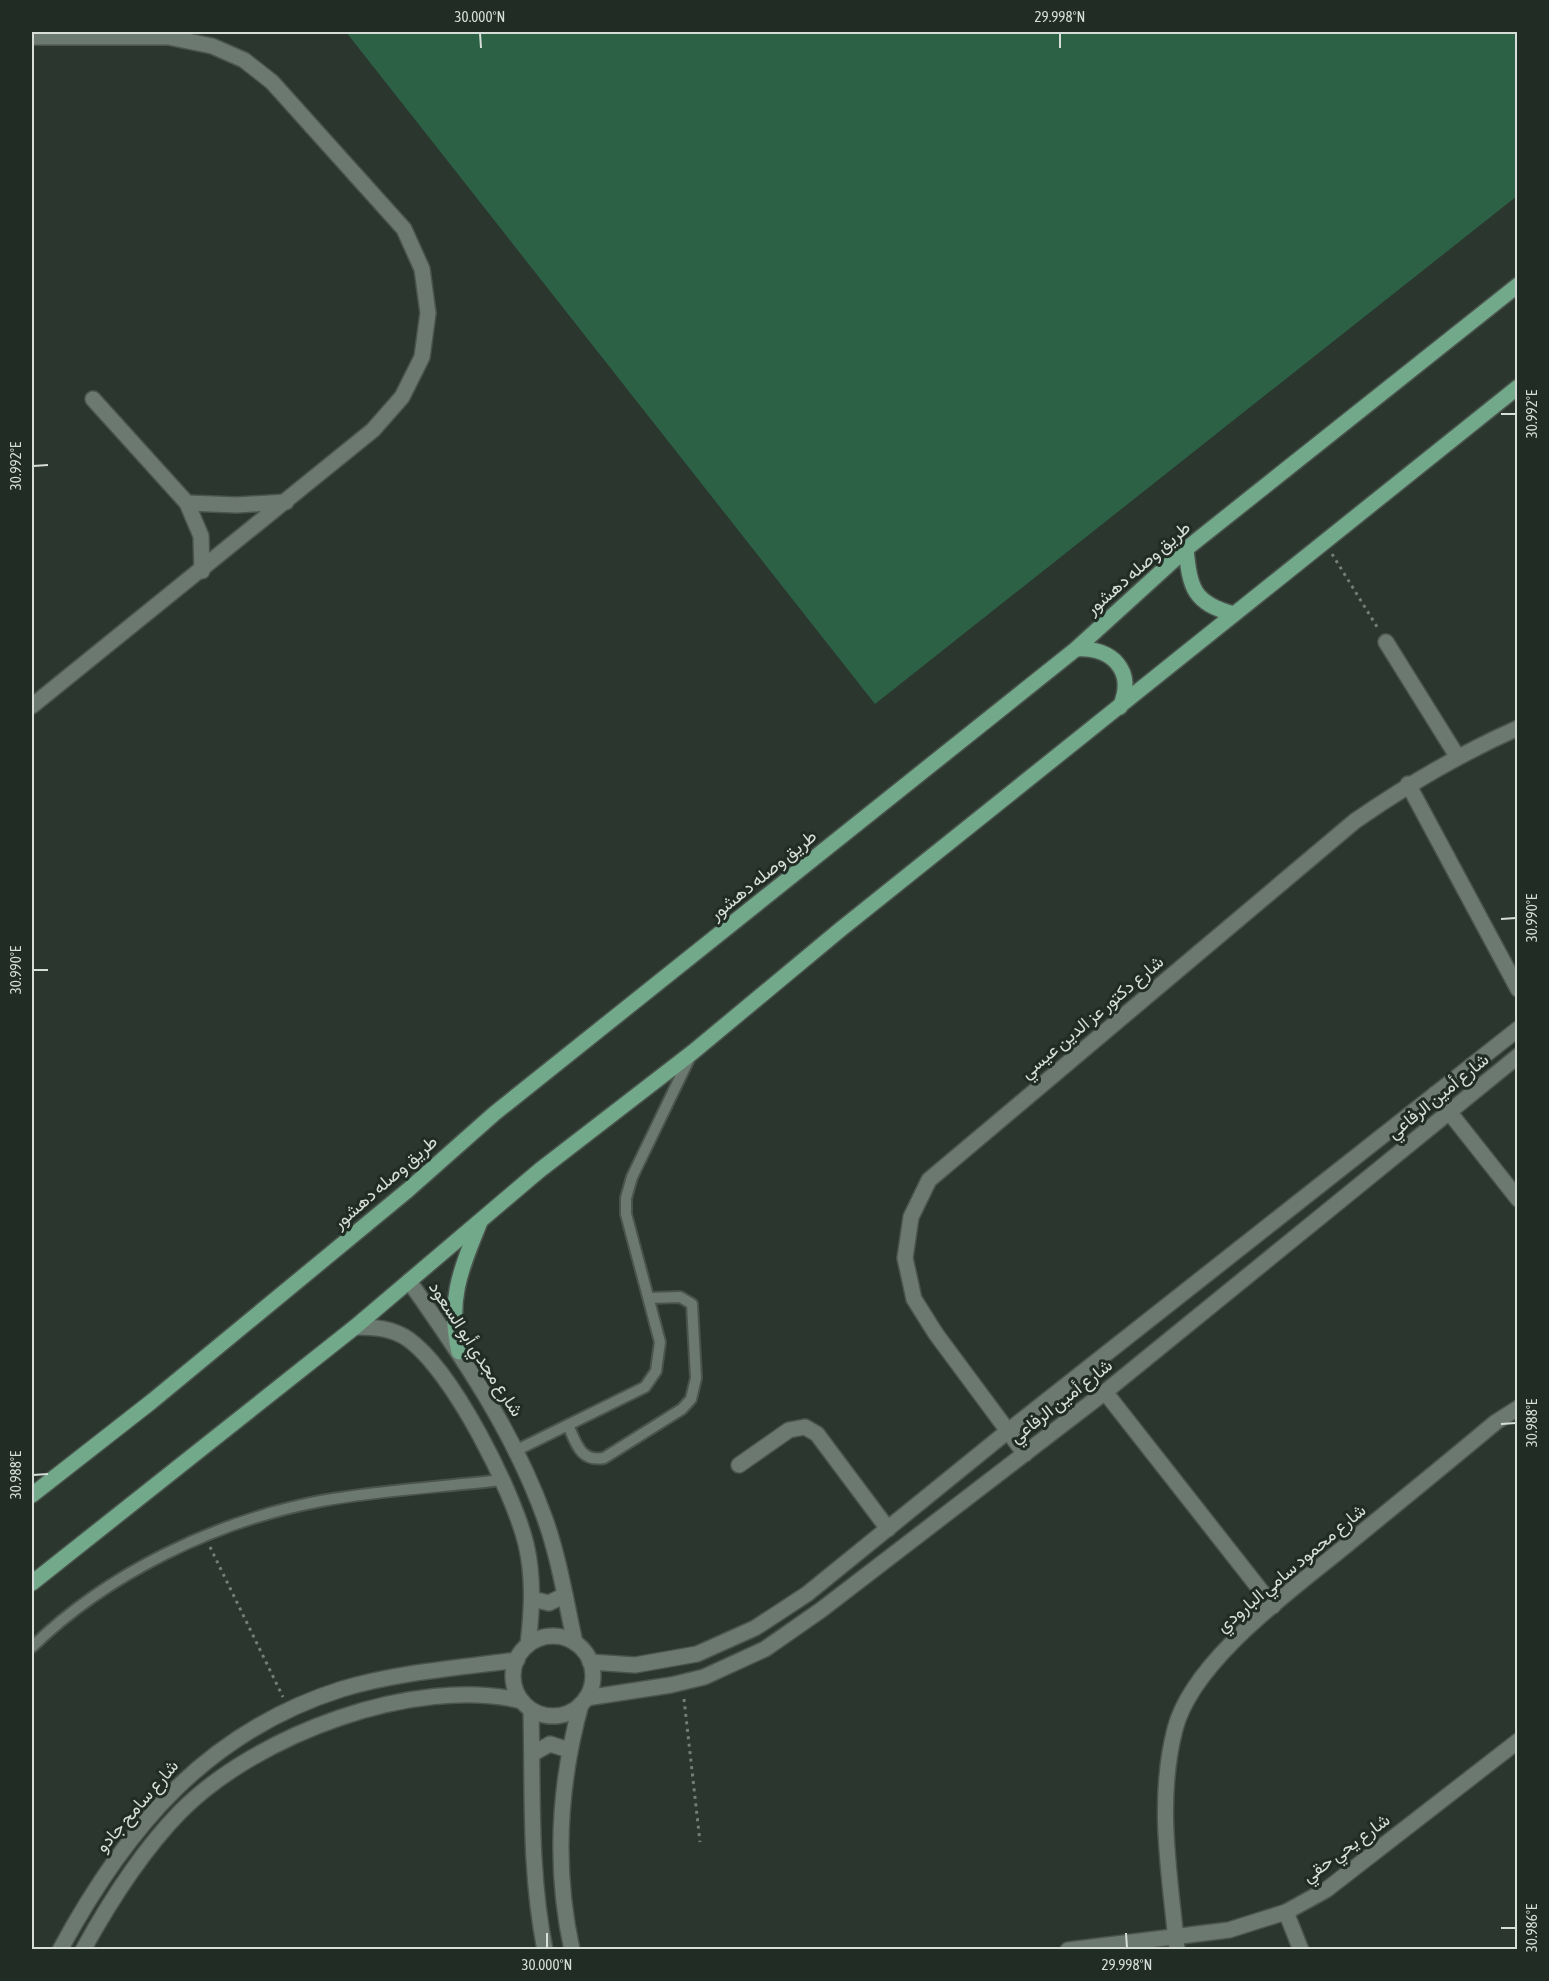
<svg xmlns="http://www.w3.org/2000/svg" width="1549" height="1981" font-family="'Asap Condensed',Vazirmatn,sans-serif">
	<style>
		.green { fill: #2d6145 }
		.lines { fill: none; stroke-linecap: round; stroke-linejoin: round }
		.lane-casing { stroke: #4a544d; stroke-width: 14 }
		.street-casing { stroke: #4a544d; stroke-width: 18 }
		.primary-casing { stroke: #4a544d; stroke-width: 18 }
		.path { stroke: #747d77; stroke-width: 3; stroke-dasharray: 3 4.5; stroke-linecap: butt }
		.lane { stroke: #6c7971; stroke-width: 10 }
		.street { stroke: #6c7971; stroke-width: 15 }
		.primary { stroke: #71a98a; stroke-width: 15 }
		.ticks { fill: none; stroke: #d7ded9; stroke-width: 2 }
		.labels { text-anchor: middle; stroke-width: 6; stroke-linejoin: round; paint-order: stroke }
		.street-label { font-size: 18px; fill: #d7ded9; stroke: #212c25 }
		.neatline { fill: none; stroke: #d7ded9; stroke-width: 2 }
		.ticks-label { font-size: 15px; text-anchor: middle; fill: #d7ded9 }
	</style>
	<rect width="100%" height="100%" fill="#2b362f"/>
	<polygon class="green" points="346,32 1517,32 1517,196 875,704"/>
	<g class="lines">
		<defs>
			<g id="lane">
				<path d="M 568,1425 C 576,1443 580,1462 604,1458 L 682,1409 L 691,1399 L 696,1378 L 692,1304 L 680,1297 L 649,1298"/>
				<polyline points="515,1451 645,1387 656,1371 660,1342 626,1214 626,1198 632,1177 690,1057"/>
				<path d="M 32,1647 C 108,1573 216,1521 321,1501 C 380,1490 442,1487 502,1480"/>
			</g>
			<g id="street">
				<polyline points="32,37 168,37 212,46 244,60 272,82 404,229 422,269 428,313 422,357 402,397 373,430 32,706"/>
				<polyline points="93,399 187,503 201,536 202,571"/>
				<polyline points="187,503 237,505 286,502"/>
				<polyline points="1386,642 1457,756"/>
				<polyline points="1408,784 1518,989"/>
				<polyline points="1435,1094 1518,1199"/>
				<path d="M 409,1281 C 462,1356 514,1432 545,1519 C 559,1558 566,1602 575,1643"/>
				<path d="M 355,1327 C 374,1327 392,1328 408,1339 C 453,1371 513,1491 526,1544 C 534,1578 532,1611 528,1645"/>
				<polyline points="1105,1392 1273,1606"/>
				<path d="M 1025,1454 L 936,1334 L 914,1299 L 905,1258 L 911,1217 L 929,1180 L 1355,821 C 1407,785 1459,754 1518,728"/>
				<polyline points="739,1465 789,1430 805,1427 817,1434 888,1529"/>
				<polyline points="532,1599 549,1603 565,1595"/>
				<circle cx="553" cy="1676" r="40"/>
				<polyline points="590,1662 635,1665 697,1654 755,1628 807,1594 1008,1431 1518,1029"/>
				<polyline points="586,1698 671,1685 704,1677 765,1649 821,1610 1105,1392 1518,1056"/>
				<path d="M 531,1710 C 533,1791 529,1870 545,1950"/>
				<polyline points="532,1754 550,1744 569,1750"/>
				<polyline points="1286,1912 1301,1950"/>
				<path d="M 60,1950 C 126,1828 206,1732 342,1689 C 398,1672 459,1668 517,1660"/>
				<path d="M 83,1950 C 110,1901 141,1852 180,1812 C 256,1735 415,1675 522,1701"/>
				<path d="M 572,1950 C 554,1868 559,1784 581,1704"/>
				<polyline points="1068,1950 1229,1930 1286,1912 1326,1890 1518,1741"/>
				<path d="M 1177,1950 C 1170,1875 1156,1803 1175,1729 C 1193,1659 1295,1588 1349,1543 C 1398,1503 1447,1463 1496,1422 L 1518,1408"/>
			</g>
			<g id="primary">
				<path d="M 1186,549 C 1190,588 1193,603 1234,614"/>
				<path d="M 1076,649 C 1112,647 1136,671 1120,707"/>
				<path d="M 459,1352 C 447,1300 461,1269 480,1222"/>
				<polyline points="32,1495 151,1402 408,1190 495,1113 1076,649 1186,549 1518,285"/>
				<polyline points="32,1583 355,1327 540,1170 693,1052 841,929 1518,387"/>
			</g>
		</defs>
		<use href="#lane" class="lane-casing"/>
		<use href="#street" class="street-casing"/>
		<use href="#primary" class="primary-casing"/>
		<g class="path">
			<polyline points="1332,554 1379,630"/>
			<polyline points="210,1547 283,1697"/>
			<polyline points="684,1699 700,1842"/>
		</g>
		<use href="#lane" class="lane"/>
		<use href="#street" class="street"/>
		<use href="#primary" class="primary"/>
	</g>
	<path class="ticks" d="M 480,33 L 481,48M 1060,33 L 1060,48M 1501,414 L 1516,414M 33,466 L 48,465M 1501,919 L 1516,918M 33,970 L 48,970M 1501,1424 L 1516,1423M 33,1475 L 48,1474M 1501,1928 L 1516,1928M 547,1933 L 547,1948M 1126,1933 L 1127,1948"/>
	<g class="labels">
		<g class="street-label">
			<text transform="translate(1138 568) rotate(-41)" y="6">طريق وصله دهشور</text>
			<text transform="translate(763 875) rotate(-39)" y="6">طريق وصله دهشور</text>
			<text transform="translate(1092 1017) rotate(-40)" y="6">شارع دكتور عز الدين عيسي</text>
			<text transform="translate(1438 1096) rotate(-39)" y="6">شارع أمين الرفاعي</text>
			<text transform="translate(385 1182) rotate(-41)" y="6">طريق وصله دهشور</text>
			<text transform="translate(476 1349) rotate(57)" y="6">شارع مجدي أبو السعود</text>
			<text transform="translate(1061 1401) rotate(-38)" y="6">شارع أمين الرفاعي</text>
			<text transform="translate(1291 1568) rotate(-40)" y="6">شارع محمود سامي البارودي</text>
			<text transform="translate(137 1806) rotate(-49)" y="6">شارع سامح جادو</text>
			<text transform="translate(1346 1848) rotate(-36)" y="6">شارع يحي حقي</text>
		</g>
	</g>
	<rect width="1549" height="1981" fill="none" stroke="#212c25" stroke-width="66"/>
	<rect x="33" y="33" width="1483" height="1915" class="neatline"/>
	<g class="ticks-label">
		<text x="480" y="22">30.000°N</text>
		<text x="1060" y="22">29.998°N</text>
		<text transform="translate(1532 414) rotate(-90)" y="5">30.992°E</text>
		<text transform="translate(16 466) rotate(-90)" y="5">30.992°E</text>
		<text transform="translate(1532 918) rotate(-90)" y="5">30.990°E</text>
		<text transform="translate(16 970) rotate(-90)" y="5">30.990°E</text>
		<text transform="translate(1532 1423) rotate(-90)" y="5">30.988°E</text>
		<text transform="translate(16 1475) rotate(-90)" y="5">30.988°E</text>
		<text transform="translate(1532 1928) rotate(-90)" y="5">30.986°E</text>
		<text x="547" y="1970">30.000°N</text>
		<text x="1127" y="1970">29.998°N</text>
	</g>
</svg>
